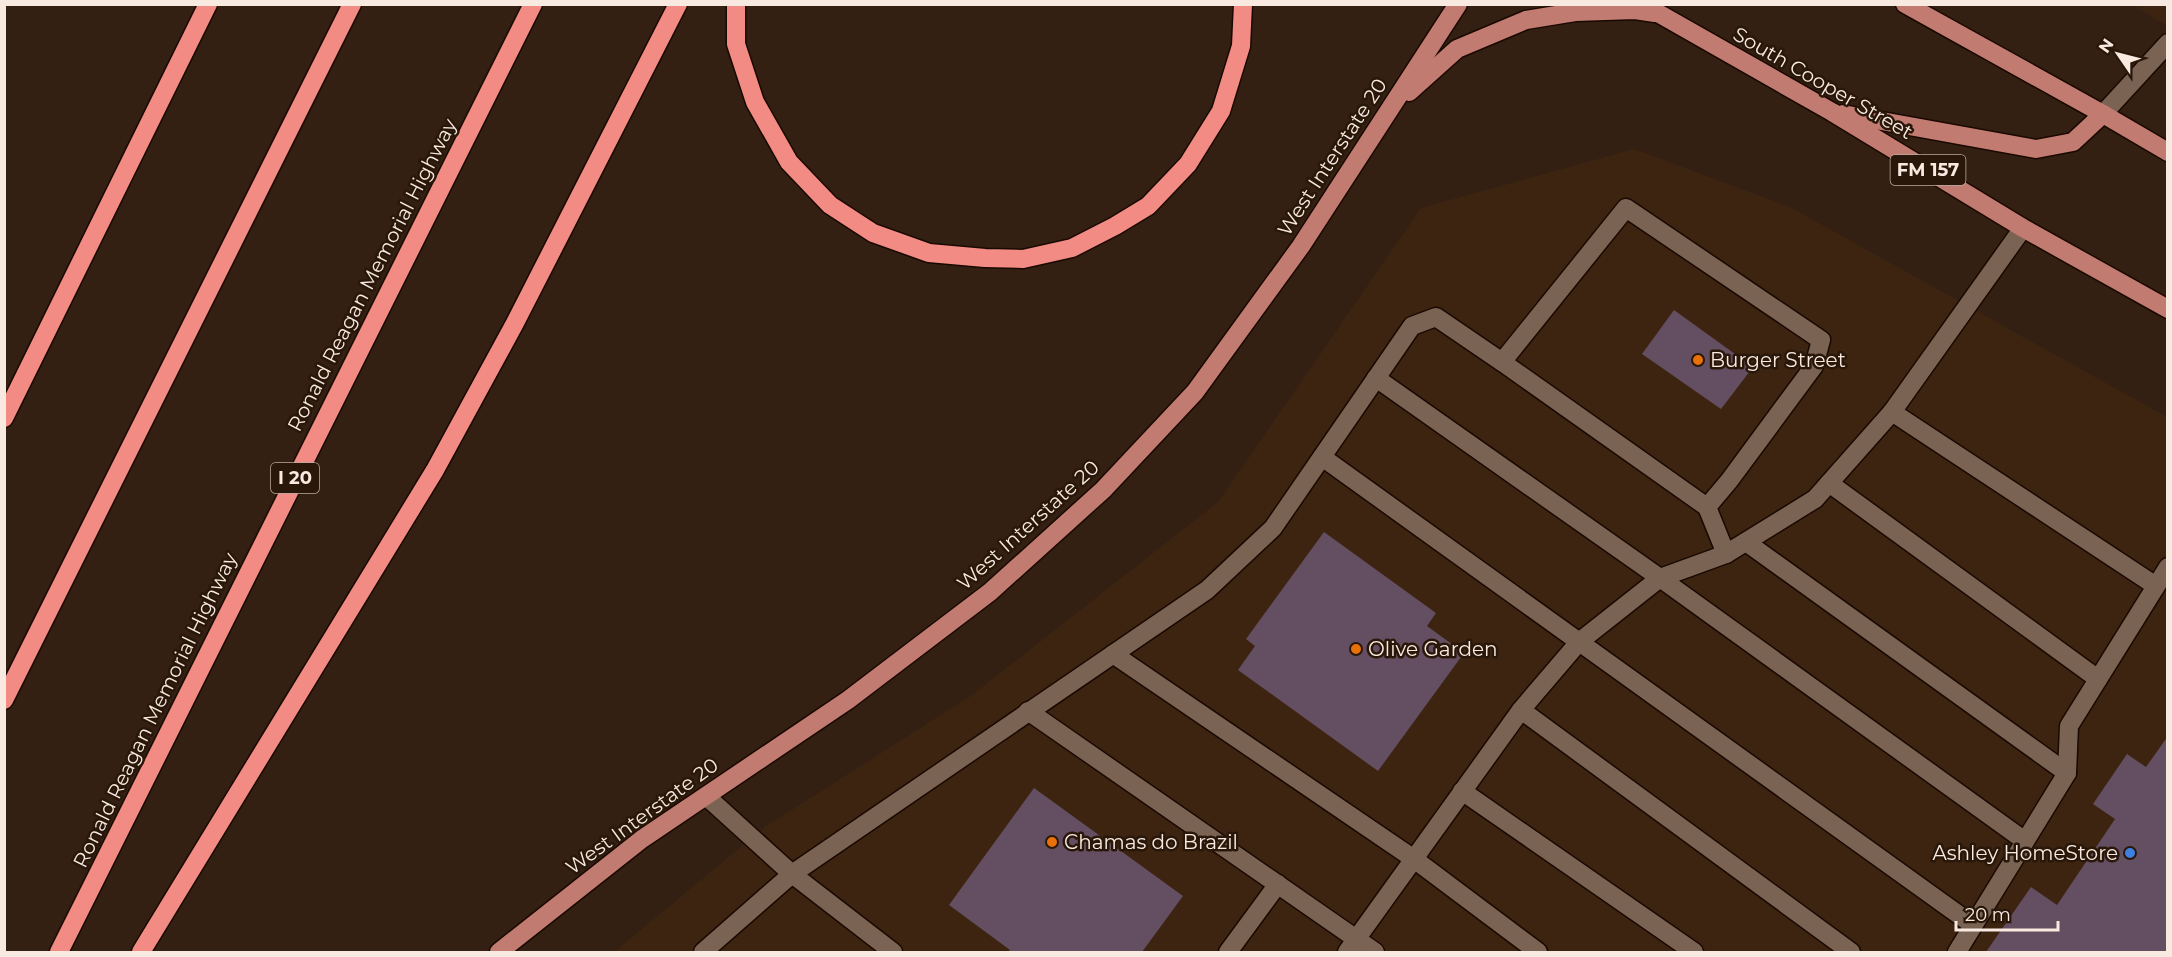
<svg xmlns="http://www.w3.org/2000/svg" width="2172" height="957" font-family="Montserrat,sans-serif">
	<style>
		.built { fill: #3c2411 }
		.building { fill: #644e61 }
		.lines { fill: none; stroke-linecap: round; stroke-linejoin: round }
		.minor-casing { stroke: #1a0900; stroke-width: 21 }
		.major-casing { stroke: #1a0900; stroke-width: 21 }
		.highway-casing { stroke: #1a0900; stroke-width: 21 }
		.minor { stroke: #7a6353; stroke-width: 18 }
		.major { stroke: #c27b70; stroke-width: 18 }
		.highway { stroke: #f28b84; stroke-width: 18 }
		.food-dot { fill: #e8710a; stroke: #291709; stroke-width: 2 }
		.shop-dot { fill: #3f7fe0; stroke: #291709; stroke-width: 2 }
		.labels { text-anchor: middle; stroke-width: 5; stroke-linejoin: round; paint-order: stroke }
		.shield { fill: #291709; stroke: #baaba0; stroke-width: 1.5 }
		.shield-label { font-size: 18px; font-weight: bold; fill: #f8eae1 }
		.street-label { font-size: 20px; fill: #f8eae1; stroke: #291709 }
		.poi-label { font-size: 20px; fill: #f8eae1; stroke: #291709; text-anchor: start }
	</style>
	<rect width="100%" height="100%" fill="#332012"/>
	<g class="built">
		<polygon points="2133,5 2167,5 2167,26"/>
		<polygon points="1634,149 1790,207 2167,417 2167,952 614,952 765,827 972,695 1218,502 1421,208"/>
	</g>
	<g class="building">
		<polygon points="1674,310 1753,367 1721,409 1642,354"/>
		<polygon points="1324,532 1436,613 1427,626 1464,653 1378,771 1238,670 1255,646 1246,639"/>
		<polygon points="2168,736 2168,952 1986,952 2031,887 2057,905 2115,819 2093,804 2127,754 2146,767"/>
		<polygon points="1034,788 1183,896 1142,952 1007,952 1010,950 949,905"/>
	</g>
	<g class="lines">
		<defs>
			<g id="minor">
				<polyline points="2103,114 2168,43"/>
				<polyline points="1502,362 1707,507"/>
				<polyline points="1376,378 1660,578 2025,841"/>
				<polyline points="1892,412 2023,228"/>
				<polyline points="1322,457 1973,925"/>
				<polyline points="1829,483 2098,679"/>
				<polyline points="1746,542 2067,773"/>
				<polyline points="1113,654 1414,859 1538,952"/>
				<polyline points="1521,710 1851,952"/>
				<polyline points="1028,711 1375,952"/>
				<polyline points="1462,791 1694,952"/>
				<polyline points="706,796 792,874 893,952"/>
				<polyline points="703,952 792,874 1207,590 1273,528 1412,326 1436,317 1502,362 1626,208 1821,340 1814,366 1729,481 1707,507 1726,554 1815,499 1892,412 2156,586"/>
				<polyline points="1228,952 1278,884"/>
				<polyline points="1347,952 1521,710 1579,642 1660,578 1726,554"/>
				<polyline points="1957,952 2067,773 2069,726 2168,567"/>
			</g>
			<g id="major">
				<polyline points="1642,4 1832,112 2023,228 2168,309"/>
				<polyline points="1905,4 2103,114 2168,152"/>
				<polyline points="1409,92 1457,49 1526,20 1575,12 1635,10 1655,13"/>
				<polyline points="1843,114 2036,149 2073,142 2103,114"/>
				<polyline points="499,952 642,839 848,700 990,592 1103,490 1195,392 1301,246 1458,4"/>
			</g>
			<g id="highway">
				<polyline points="736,4 736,44 755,102 789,162 830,205 873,233 929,253 985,258 1023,259 1072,248 1115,226 1148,206 1188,164 1221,111 1241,46 1243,4"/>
				<polyline points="4,418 208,4"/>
				<polyline points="4,700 352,4"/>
				<polyline points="59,952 533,4"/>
				<polyline points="141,952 435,470 515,323 678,4"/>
			</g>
		</defs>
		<use href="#minor" class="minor-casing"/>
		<use href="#major" class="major-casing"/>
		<use href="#highway" class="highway-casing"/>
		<use href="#minor" class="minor"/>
		<use href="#major" class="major"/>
		<use href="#highway" class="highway"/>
	</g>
	<g class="food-dot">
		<circle cx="1698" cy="360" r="6"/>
		<circle cx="1356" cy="649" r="6"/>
		<circle cx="1052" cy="842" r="6"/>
	</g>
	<circle class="shop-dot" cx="2130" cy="853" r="6"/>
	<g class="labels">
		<g class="shield">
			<rect x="1890.5" y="155" width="75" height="30" rx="4.5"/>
			<rect x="271" y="463" width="48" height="30" rx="4.5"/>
		</g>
		<g class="shield-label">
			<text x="1928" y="176">FM 157</text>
			<text x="295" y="484">I 20</text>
		</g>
		<g class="street-label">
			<text transform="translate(1823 83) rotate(30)" y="7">South Cooper Street</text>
			<text transform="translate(1332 157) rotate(-57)" y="7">West Interstate 20</text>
			<text transform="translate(372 275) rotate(-63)" y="7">Ronald Reagan Memorial Highway</text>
			<text transform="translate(1028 525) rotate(-42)" y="7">West Interstate 20</text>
			<text transform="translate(155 710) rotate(-64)" y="7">Ronald Reagan Memorial Highway</text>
			<text transform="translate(642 816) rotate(-36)" y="7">West Interstate 20</text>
		</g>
		<g class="poi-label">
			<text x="1710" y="367">Burger Street</text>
			<text x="1368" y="656">Olive Garden</text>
			<text x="1064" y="849">Chamas do Brazil</text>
			<text x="2118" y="860" text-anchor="end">Ashley HomeStore</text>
		</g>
	</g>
	<rect width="2172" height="957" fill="none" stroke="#f8eae1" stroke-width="12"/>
	<g transform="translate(2118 54) rotate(305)" stroke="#291709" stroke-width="4.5" paint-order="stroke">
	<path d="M0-4.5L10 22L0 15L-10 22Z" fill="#f8eae1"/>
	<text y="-9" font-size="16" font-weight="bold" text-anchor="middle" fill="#f8eae1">N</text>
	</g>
	<path d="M1956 921v9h102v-9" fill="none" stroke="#f8eae1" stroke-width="3"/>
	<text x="1965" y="921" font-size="18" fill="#f8eae1" stroke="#291709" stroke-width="4.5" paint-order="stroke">20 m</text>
</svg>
